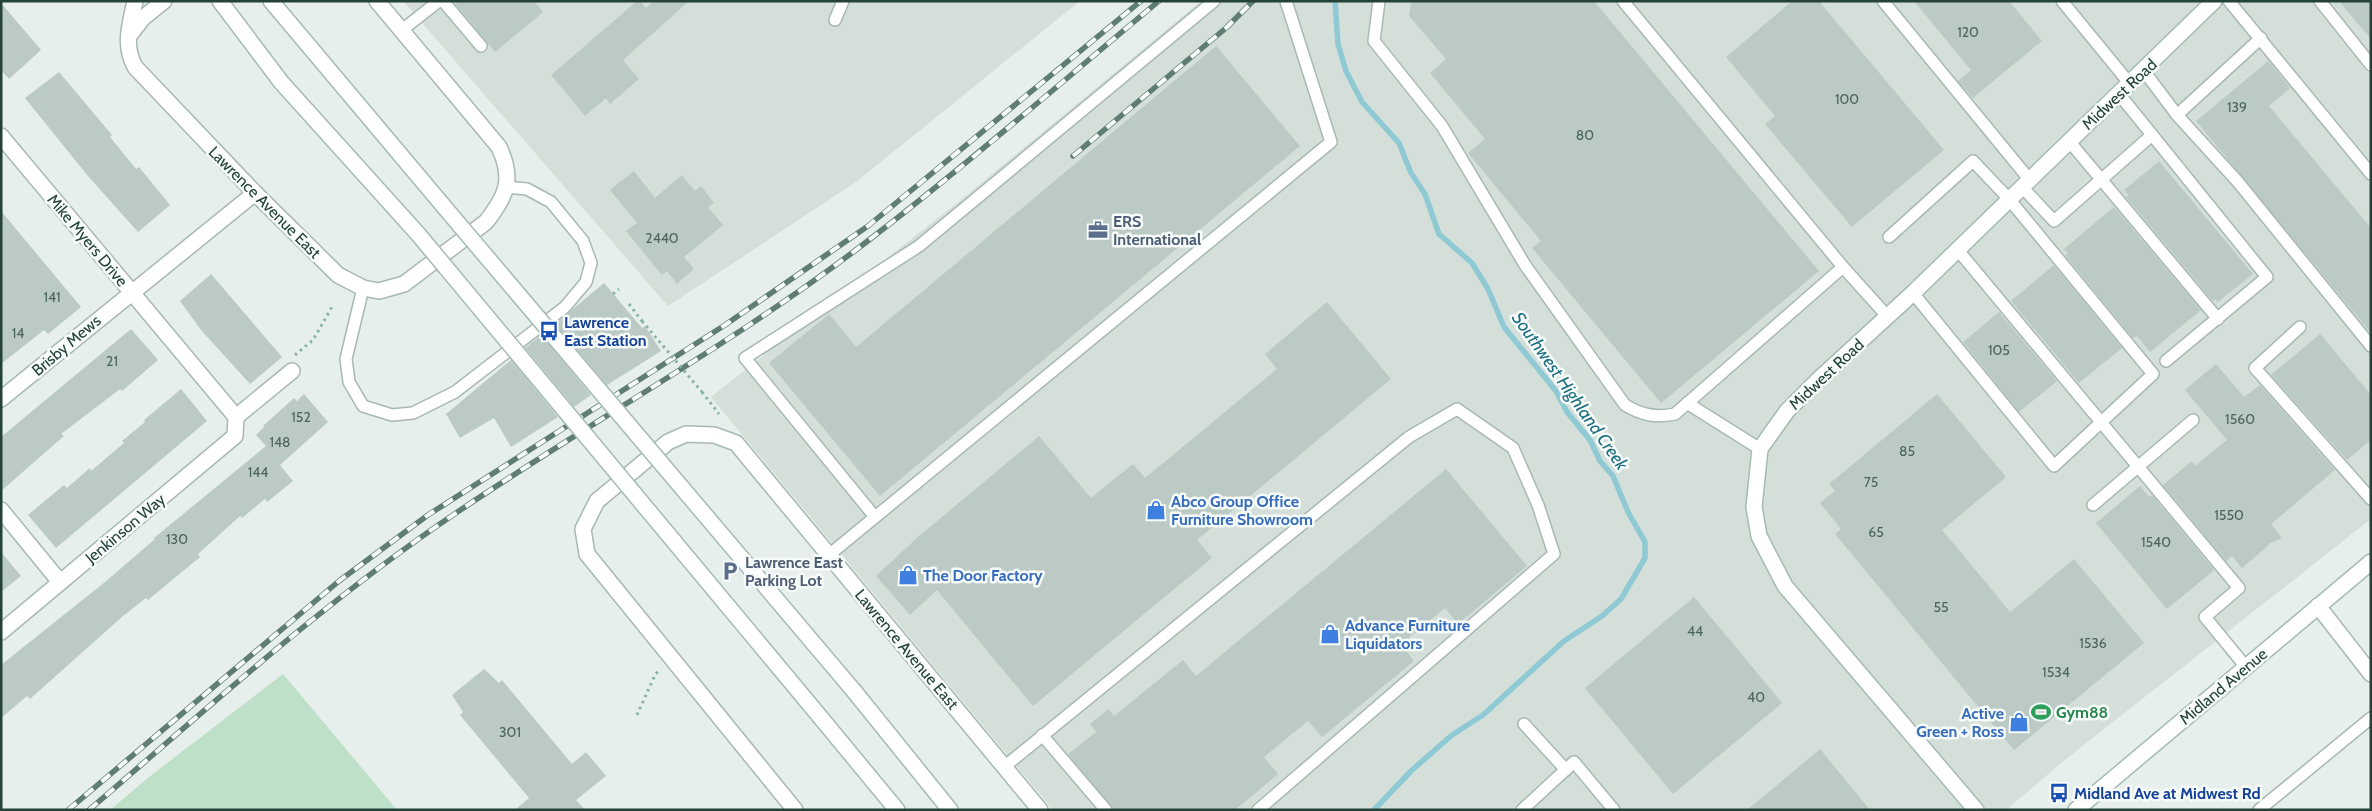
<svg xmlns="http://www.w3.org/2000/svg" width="2372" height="811" font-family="Cabin,sans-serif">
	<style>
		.built { fill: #d4dfda }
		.green { fill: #bfe0c8 }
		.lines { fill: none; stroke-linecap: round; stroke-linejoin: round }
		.stream { stroke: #8ec9d4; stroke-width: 5.5 }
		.building { fill: #bbcac4 }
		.lane-casing { stroke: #a8b8b2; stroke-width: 14 }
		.street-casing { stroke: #a8b8b2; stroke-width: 18 }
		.secondary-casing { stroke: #a4bbb3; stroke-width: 18 }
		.path { stroke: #86b3a5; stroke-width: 3; stroke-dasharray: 2.5 4; stroke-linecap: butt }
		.lane { stroke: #fff; stroke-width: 11 }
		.street { stroke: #fff; stroke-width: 15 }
		.secondary { stroke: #fff; stroke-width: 15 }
		.rail-casing { stroke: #5f7d75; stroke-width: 5.5 }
		.rail { stroke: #f7fbf9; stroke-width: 4; stroke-dasharray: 11; stroke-linecap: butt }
		.secondary-bridge-casing { stroke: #a4bbb3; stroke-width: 18; stroke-linecap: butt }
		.path-bridge { stroke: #86b3a5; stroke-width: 3; stroke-dasharray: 2.5 4; stroke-linecap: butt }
		.secondary-bridge { stroke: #fff; stroke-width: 15 }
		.labels { text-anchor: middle; stroke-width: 5; stroke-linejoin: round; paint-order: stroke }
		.number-label { font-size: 14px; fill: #4a645c }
		.street-label { font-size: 16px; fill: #24423a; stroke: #f7fbf9 }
		.service-label { font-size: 16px; font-weight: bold; fill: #4e5e75; stroke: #f7fbf9; text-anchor: start }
		.transit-label { font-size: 16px; font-weight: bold; fill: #164399; stroke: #f7fbf9; text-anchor: start }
		.shop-label { font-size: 16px; font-weight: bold; fill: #366cbe; stroke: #f7fbf9; text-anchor: start }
		.leisure-label { font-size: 16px; font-weight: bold; fill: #27864d; stroke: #f7fbf9; text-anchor: start }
		.water-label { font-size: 18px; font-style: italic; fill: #1c6f80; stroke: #f7fbf9 }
	</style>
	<rect width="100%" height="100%" fill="#e6efeb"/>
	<g class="built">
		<polygon points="403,1 1080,1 856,182 668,306"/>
		<polygon points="1201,1 2371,1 2371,519 2066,759 2006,810 1053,810 711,397 962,199"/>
	</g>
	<polygon class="green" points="283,674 397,810 110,810 149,777"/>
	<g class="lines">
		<polyline class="stream" points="1335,1 1338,44 1346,71 1362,102 1399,143 1411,173 1425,194 1439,234 1472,263 1488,289 1504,327 1556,391 1567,412 1590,440 1600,461 1613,476 1628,512 1645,542 1645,558 1621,599 1602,616 1564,641 1483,715 1452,735 1411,771 1374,810"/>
	</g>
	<g class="building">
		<polygon points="453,1 534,1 543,12 495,52"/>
		<polygon points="637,1 640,1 646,8 654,1 689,1 623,60 639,79 610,104 606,98 585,116 551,75"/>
		<polygon points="1411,1 1594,1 1819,271 1661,403 1532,248 1541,241 1468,153 1485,139 1430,73 1446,59 1409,16"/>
		<polygon points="1792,1 1819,1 1944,150 1852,227 1765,124 1775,116 1726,57"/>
		<polygon points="1914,1 2009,1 2042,41 1973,98 1958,81 1971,70"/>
		<polygon points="2339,1 2371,1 2371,39"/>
		<polygon points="1,3 41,50 9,79 1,70"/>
		<polygon points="1216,46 1300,146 880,496 769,363 829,314 856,347"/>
		<polygon points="2268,61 2290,88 2269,106 2371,228 2371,333 2196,121"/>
		<polygon points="59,72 112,135 110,137 136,169 139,167 170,205 138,232 88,176 25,98"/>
		<polygon points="2159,161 2253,274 2218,302 2215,299 2213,301 2126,197 2129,195 2124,190"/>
		<polygon points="634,171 655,198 682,175 695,191 701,186 714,203 708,207 723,225 684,257 694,269 677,284 667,271 662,275 626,231 637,223 610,190"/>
		<polygon points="2114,207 2201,310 2150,352 2137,336 2133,338 2065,255 2068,253 2064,249"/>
		<polygon points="1,211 81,307 48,334 44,330 1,364"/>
		<polygon points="2054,265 2122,348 2079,383 2011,301"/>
		<polygon points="211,274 282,357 250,384 201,330 180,301"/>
		<polygon points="604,283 642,328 645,326 661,351 607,385 555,324"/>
		<polygon points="1327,302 1391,379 1197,540 1212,558 1033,706 937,590 910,615 876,576 919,536 1039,436 1091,498 1133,464 1145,478 1277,369 1265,354"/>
		<polygon points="1999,312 2057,381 2019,412 1963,342"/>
		<polygon points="131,329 158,360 122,391 120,389 61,434 64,436 1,491 1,437"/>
		<polygon points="2320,334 2371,395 2371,440 2347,460 2271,375"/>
		<polygon points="541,335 591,395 574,407 525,348"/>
		<polygon points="511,360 558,417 511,447 494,418 460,438 446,414"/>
		<polygon points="2216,364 2244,397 2260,385 2335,470 2271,524 2282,538 2268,544 2269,545 2242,568 2232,556 2226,561 2163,485 2192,461 2195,466 2227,440 2185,390"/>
		<polygon points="181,389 207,421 56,548 28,515 64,485 67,488 90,468 91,471 124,443 122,441 145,422 144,420"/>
		<polygon points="304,394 328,422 280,465 293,481 267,502 265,499 242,518 240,516 198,554 200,557 148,600 146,598 123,616 30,699 27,696 1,718 1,665 105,582 155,539 154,538 266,446 256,435 264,427 263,426 294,398 297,401"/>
		<polygon points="1937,394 2006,477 1942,530 1983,579 2010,612 2074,559 2144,643 2014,750 1835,534 1841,529 1820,503 1835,491 1829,484"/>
		<polygon points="1446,469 1527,566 1458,624 1445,608 1401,644 1414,661 1322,737 1308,721 1264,757 1278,774 1235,810 1113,810 1068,754 1096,732 1090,724 1108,709 1114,716 1183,660 1196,676"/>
		<polygon points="2140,486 2149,497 2152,495 2214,570 2167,609 2096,523"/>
		<polygon points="1,552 21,576 1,592"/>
		<polygon points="1694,597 1782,703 1673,794 1585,688"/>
		<polygon points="484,669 499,683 502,680 572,764 586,752 606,776 576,800 585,810 515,810 529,798 460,715 463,712 452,695"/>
		<polygon points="1820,749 1870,810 1747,810"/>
	</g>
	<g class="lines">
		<defs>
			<g id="lane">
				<polyline points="443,1 481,46"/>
				<path d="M 1379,1 L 1374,41 L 1442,126 L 1525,265 L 1625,405 C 1642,415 1655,418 1675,414 L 1843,267"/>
				<polyline points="1623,1 1843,267 1888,317"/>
				<polyline points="1883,1 2029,179"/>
				<polyline points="2062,1 2130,84"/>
				<polyline points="2229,1 2371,174"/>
				<polyline points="2320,1 2371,65"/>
				<polyline points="835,20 843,1"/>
				<polyline points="402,30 439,1"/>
				<polyline points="2144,71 2177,115 2238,182 2371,346"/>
				<polyline points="2119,94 2267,277 2166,361"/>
				<polyline points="2177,115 2261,38"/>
				<polyline points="2069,141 2218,319"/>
				<polyline points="2022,187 2054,221 2152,135"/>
				<polyline points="1889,237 1973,161 2009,199 2153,374 2054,466 1913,293"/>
				<polyline points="1957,249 2239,588 2205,617 2246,667"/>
				<polyline points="363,288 346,359 349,382 363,406 392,415 413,413 455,392 565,307 586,282 591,263 583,241 551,202 527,189 506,187"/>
				<polyline points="2300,327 2255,368 2371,499"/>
				<polyline points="1687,403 1760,449"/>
				<polyline points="2093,505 2193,420"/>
				<polyline points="875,517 745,358 919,246 1214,1"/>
				<polyline points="829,555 1331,142 1286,1"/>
				<polyline points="1524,724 1566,770"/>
				<polyline points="1042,735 1106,810"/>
				<polyline points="1004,767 1409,437 1457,409 1513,448 1538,505 1554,554 1258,810"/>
				<polyline points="1522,810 1574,762 1614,810"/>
				<polyline points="2259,810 2371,718"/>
			</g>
			<g id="street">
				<path d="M 135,1 C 130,25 123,45 135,67 L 255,193 L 338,275 L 363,288 L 379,291 L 404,284 L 486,222 C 507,195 514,179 499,147 L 377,1"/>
				<polyline points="129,36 143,18 164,1"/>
				<polyline points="1,136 236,417 235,436 1,632"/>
				<polyline points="1,399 255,193"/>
				<polyline points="236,417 292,371"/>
				<polyline points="1,510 60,582"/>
				<polyline points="2318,606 2371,674"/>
				<polyline points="795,810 587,554 583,529 597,501 668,442 686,434 714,435 736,443 1040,810"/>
			</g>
			<g id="secondary">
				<polyline points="220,1 281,82 418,234"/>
				<polyline points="271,1 446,209"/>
				<polyline points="854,691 950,810"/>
				<polyline points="821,718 897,810"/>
				<polyline points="1976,810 1785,586 1759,536 1754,507 1760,449 1787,411 1818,380 1913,293 2214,1"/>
				<polyline points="2076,810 2371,562"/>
			</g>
		</defs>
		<use href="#lane" class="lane-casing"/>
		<use href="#street" class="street-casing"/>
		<use href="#secondary" class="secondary-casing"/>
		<g class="path">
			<polyline points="613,294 619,289"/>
			<polyline points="629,304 642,321"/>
			<polyline points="295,355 313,340 332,307"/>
			<polyline points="702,392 719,414"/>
			<polyline points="637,715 655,675 660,669"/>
		</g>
		<use href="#lane" class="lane"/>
		<use href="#street" class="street"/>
		<use href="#secondary" class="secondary"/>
		<defs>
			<g id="rail">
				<polyline points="1073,156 1226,28 1253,1"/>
				<polyline points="68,810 339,581 428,515 725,325 868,226 1141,1"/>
				<path d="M 89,810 C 209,707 325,601 456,513 C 596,418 745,337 878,233 C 974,159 1065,79 1159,1"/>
			</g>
		</defs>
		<use href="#rail" class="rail-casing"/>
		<use href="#rail" class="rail"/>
		<defs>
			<g id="secondary-bridge">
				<polyline points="446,209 854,691"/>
				<polyline points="418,234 821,718"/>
			</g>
		</defs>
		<use href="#secondary-bridge" class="secondary-bridge-casing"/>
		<polyline class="path-bridge" points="642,321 702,392"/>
		<use href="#secondary-bridge" class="secondary-bridge"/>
	</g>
	<defs>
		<symbol id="office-bare" viewBox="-9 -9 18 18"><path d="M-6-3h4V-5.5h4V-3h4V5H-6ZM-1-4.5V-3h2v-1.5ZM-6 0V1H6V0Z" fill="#5c6f8a" stroke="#f7fbf9" stroke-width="2.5" paint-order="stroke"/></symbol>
		<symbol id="bus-bare" viewBox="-9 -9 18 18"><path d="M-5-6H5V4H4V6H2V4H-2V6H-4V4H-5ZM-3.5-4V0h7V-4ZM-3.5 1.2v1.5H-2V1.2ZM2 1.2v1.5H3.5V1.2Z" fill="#1a4fb4" stroke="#f7fbf9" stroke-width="2.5" paint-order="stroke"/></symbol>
		<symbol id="shop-bare" viewBox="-9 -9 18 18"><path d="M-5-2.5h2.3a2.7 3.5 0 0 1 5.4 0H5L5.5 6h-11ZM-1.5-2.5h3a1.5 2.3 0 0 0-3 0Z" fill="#3f7fe0" stroke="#f7fbf9" stroke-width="2.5" paint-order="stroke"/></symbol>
		<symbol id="parking-bare" viewBox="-9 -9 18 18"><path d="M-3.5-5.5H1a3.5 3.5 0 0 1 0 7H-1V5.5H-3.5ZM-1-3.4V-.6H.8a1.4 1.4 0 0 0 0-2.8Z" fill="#5c6f8a" stroke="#f7fbf9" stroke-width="2.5" paint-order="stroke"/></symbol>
		<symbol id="stadium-bare" viewBox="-9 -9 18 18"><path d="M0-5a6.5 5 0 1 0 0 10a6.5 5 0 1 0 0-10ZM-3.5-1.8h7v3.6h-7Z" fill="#2e9e5b" stroke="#f7fbf9" stroke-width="2.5" paint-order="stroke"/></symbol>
	</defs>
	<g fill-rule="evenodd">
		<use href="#office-bare" x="1084" y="216" width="28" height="28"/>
		<use href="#bus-bare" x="535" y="317" width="28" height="28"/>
		<use href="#shop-bare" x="1142" y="496" width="28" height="28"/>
		<use href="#parking-bare" x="716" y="557" width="28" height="28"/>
		<use href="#shop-bare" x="894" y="561" width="28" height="28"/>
		<use href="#shop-bare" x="1316" y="620" width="28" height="28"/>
		<use href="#stadium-bare" x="2027" y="698" width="28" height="28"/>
		<use href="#shop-bare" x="2005" y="708" width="28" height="28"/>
		<use href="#bus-bare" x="2045" y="779" width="28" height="28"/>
	</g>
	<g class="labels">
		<g class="number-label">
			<text x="1968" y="37">120</text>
			<text x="1847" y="104">100</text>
			<text x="2237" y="112">139</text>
			<text x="1585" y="140">80</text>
			<text x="662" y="243">2440</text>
			<text x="52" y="302">141</text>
			<text x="18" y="338">14</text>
			<text x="1999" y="355">105</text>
			<text x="112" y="366">21</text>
			<text x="301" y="422">152</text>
			<text x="2240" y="424">1560</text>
			<text x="280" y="447">148</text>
			<text x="1907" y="456">85</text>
			<text x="258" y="477">144</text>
			<text x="1871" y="487">75</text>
			<text x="2229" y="520">1550</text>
			<text x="1876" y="537">65</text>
			<text x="177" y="544">130</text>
			<text x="2156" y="547">1540</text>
			<text x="1941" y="612">55</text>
			<text x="1695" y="636">44</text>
			<text x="2093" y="648">1536</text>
			<text x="2056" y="677">1534</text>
			<text x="1756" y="702">40</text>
			<text x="510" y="737">301</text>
		</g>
		<g class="street-label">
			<text transform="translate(2119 94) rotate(-43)" y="6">Midwest Road</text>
			<text transform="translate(265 202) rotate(45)" y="6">Lawrence Avenue East</text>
			<text transform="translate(88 240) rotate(50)" y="6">Mike Myers Drive</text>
			<text transform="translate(66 345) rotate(-40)" y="6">Brisby Mews</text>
			<text transform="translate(1826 374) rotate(-43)" y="6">Midwest Road</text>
			<text transform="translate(125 528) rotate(-40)" y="6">Jenkinson Way</text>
			<text transform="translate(907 649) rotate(50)" y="6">Lawrence Avenue East</text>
			<text transform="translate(2223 686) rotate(-40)" y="6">Midland Avenue</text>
		</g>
		<g class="service-label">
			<text x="1113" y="227">ERS<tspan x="1113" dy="18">International</tspan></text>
			<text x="745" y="568">Lawrence East<tspan x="745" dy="18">Parking Lot</tspan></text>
		</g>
		<g class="transit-label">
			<text x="564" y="328">Lawrence<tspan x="564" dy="18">East Station</tspan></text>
			<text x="2074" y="799">Midland Ave at Midwest Rd</text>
		</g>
		<g class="shop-label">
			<text x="1171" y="507">Abco Group Office<tspan x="1171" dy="18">Furniture Showroom</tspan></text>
			<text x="923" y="581">The Door Factory</text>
			<text x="1345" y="631">Advance Furniture<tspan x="1345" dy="18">Liquidators</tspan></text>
			<text x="2004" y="719" text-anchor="end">Active<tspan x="2004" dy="18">Green + Ross</tspan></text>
		</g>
		<g class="leisure-label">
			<text x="2056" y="718">Gym88</text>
		</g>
		<g class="water-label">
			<text transform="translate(1570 391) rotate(55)" y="6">Southwest Highland Creek</text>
		</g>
	</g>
	<rect width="2372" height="811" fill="none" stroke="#24423a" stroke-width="5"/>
</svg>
